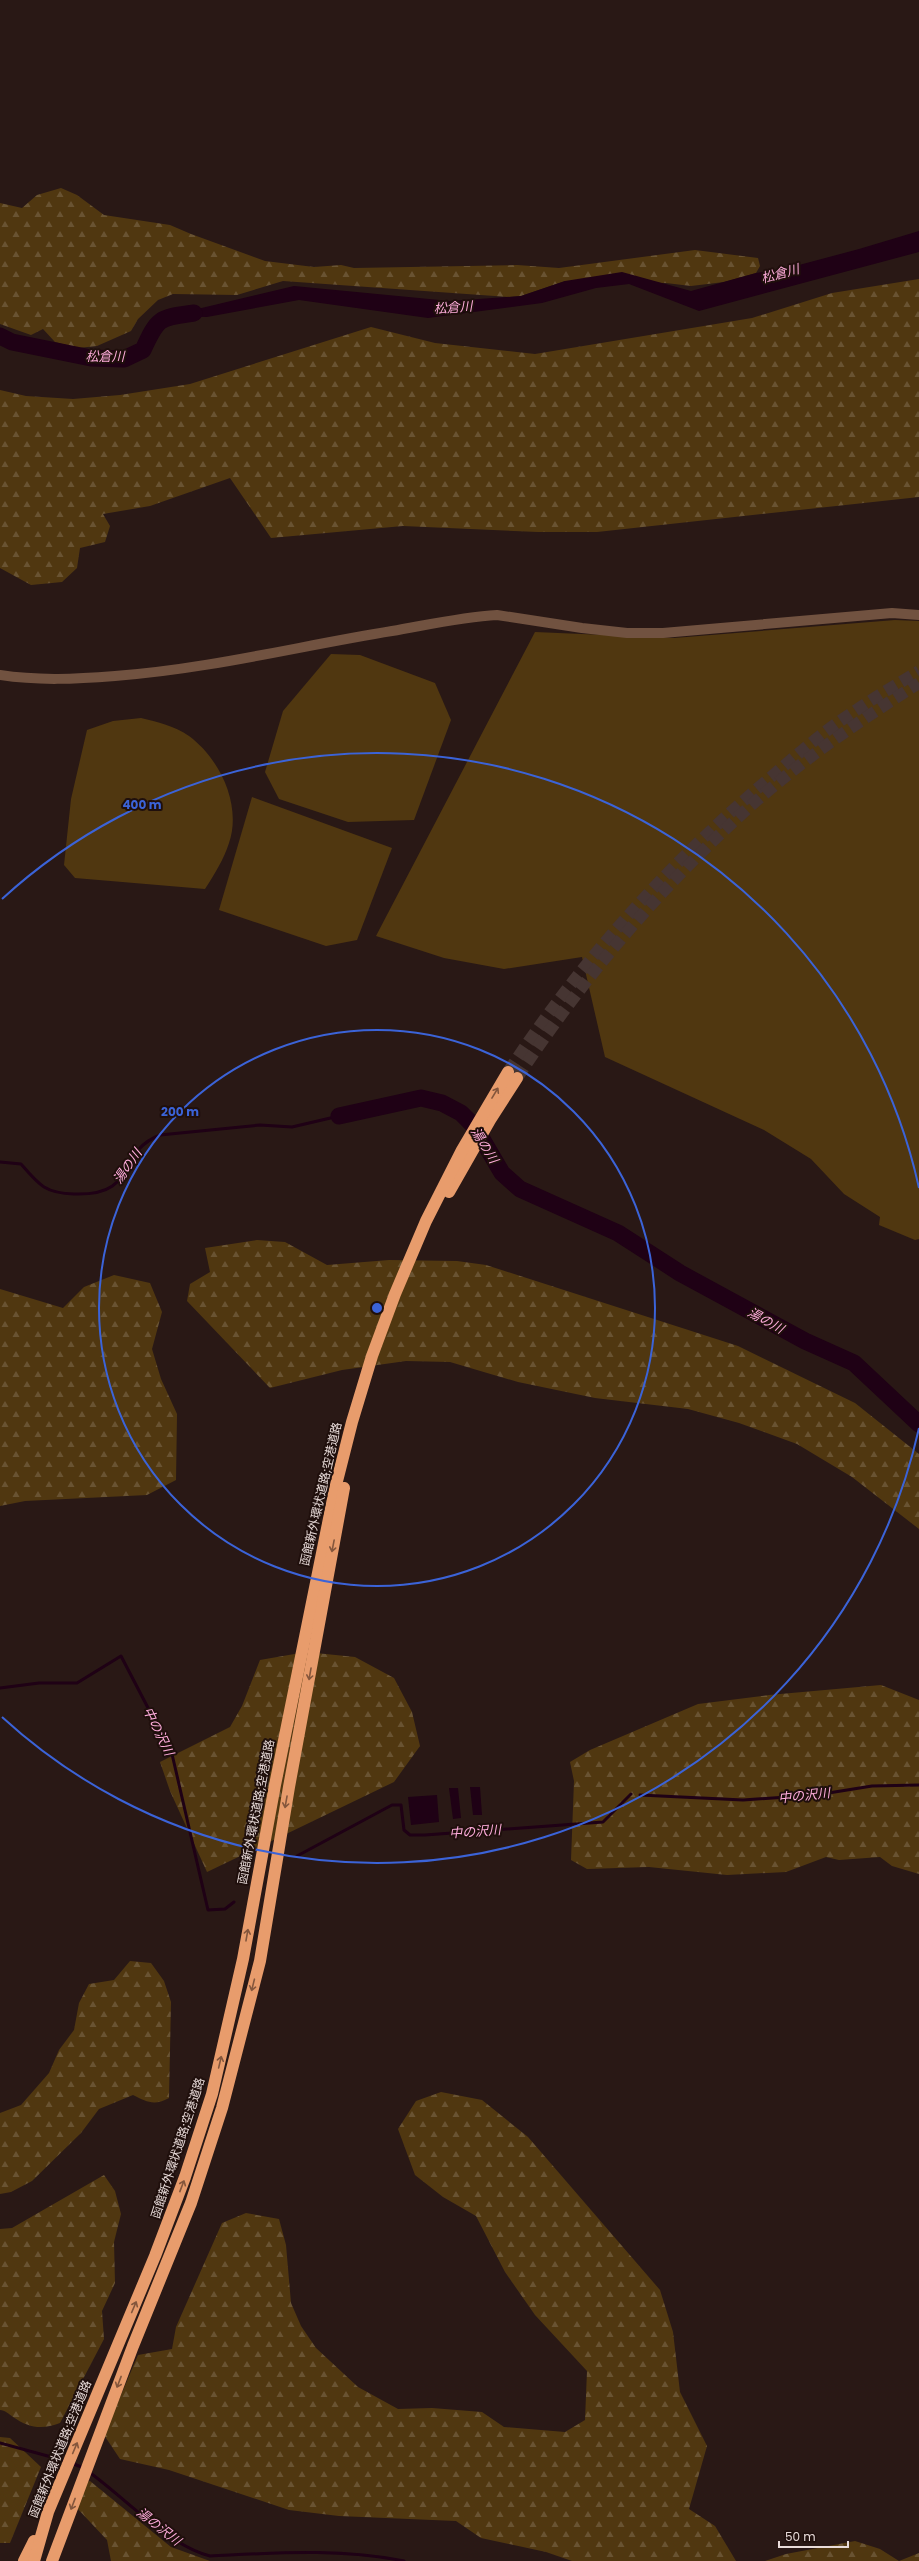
<svg xmlns="http://www.w3.org/2000/svg" width="919" height="2561" font-family="Poppins,'Noto Sans JP',sans-serif">
	<style>
		.grass { fill: #503710 }
		.forest { fill: url(#forest-firs) }
		.water { fill: #1f0115 }
		.lines { fill: none; stroke-linecap: round; stroke-linejoin: round }
		.stream { stroke: #1f0115; stroke-width: 3 }
		.river { stroke: #1f0115; stroke-width: 17 }
		.highway-tunnel { stroke: #463532; stroke-width: 12; stroke-dasharray: 12 6; stroke-linecap: butt }
		.minor { stroke: #715240; stroke-width: 10 }
		.highway { stroke: #e89c6c; stroke-width: 12 }
		.oneway { stroke: #84563c }
		.ring { fill: none; stroke: #3b63d8; stroke-width: 2 }
		.labels { text-anchor: middle; stroke-width: 4; stroke-linejoin: round; paint-order: stroke }
		.street-label { font-size: 12px; fill: #e8dbd9; stroke: #1f0f0c }
		.water-label { font-size: 13px; font-style: italic; fill: #feacdb; stroke: #1f0f0c }
		.centre { fill: #3b63d8; stroke: #1f0f0c; stroke-width: 2 }
		.ring-label { font-size: 12px; text-anchor: middle; font-weight: bold; fill: #3b63d8; stroke: #1f0f0c; stroke-width: 4; stroke-linejoin: round; paint-order: stroke }
	</style>
	<defs>
		<pattern id="forest-firs" width="22" height="20" patternUnits="userSpaceOnUse"><rect width="22" height="20" fill="#503710"/><path d="M5 1l3.5 6h-7zM16 11l3.5 6h-7z" fill="#695332"/></pattern>
	</defs>
	<rect width="100%" height="100%" fill="#291815"/>
	<g class="grass">
		<polygon points="895,620 919,621 919,1239 915,1240 879,1225 880,1217 844,1194 811,1159 764,1130 605,1057 582,957 504,969 444,958 376,936 535,632 674,638"/>
		<polygon points="331,654 360,655 435,683 451,720 414,820 348,822 279,799 265,772 283,711"/>
		<path d="M 141,718 C 157,722 175,726 189,736 C 220,759 242,805 229,843 C 224,859 214,875 205,889 L 75,878 L 64,865 L 71,799 L 87,730 L 113,721 Z"/>
		<polygon points="252,797 392,848 357,940 326,946 219,910"/>
	</g>
	<g class="forest">
		<polygon points="61,188 77,195 104,215 170,225 191,234 265,261 314,267 341,265 354,268 517,265 559,268 695,250 758,258 760,266 756,273 724,282 691,286 666,283 565,281 521,296 509,297 283,281 237,295 173,294 158,300 138,319 131,331 97,346 78,348 55,342 43,329 31,335 0,324 0,203 22,208 37,195"/>
		<polygon points="919,279 919,497 597,532 538,532 403,526 271,538 230,478 150,506 103,514 110,526 105,542 80,548 77,568 62,582 31,585 0,568 0,390 26,396 73,399 120,395 190,384 371,327 435,343 535,354 752,318 832,293"/>
		<polygon points="257,1240 285,1242 327,1265 389,1260 457,1261 486,1265 738,1346 855,1403 919,1454 919,1529 852,1477 797,1444 739,1423 688,1409 595,1398 518,1382 450,1362 406,1361 342,1370 270,1388 187,1301 190,1284 210,1272 205,1248"/>
		<polygon points="114,1275 150,1283 162,1312 152,1349 161,1379 177,1414 176,1480 147,1495 25,1501 0,1506 0,1289 63,1308 84,1287"/>
		<polygon points="306,1652 355,1657 394,1678 412,1712 420,1746 394,1782 207,1872 170,1791 160,1762 230,1727 242,1706 260,1660"/>
		<polygon points="881,1685 919,1700 919,1874 892,1866 880,1857 839,1860 826,1857 786,1872 727,1875 649,1867 587,1869 571,1860 574,1781 570,1762 590,1750 698,1704 769,1695"/>
		<path d="M 130,1961 L 151,1963 L 164,1981 L 171,2002 L 169,2098 C 154,2106 147,2102 133,2095 L 99,2109 L 81,2133 L 32,2181 L 11,2192 L 0,2194 L 0,2113 L 21,2105 L 49,2073 L 59,2050 L 74,2030 L 79,2003 L 89,1984 L 114,1980 Z"/>
		<polygon points="441,2092 482,2100 528,2137 660,2290 673,2332 680,2392 707,2446 689,2509 715,2526 736,2561 572,2561 546,2552 481,2538 456,2521 339,2516 289,2510 169,2470 120,2459 104,2435 138,2355 172,2349 176,2327 222,2223 246,2213 279,2219 286,2245 291,2303 301,2326 316,2348 358,2387 398,2409 432,2408 482,2412 504,2427 565,2432 585,2420 587,2371 535,2315 505,2272 476,2216 443,2197 415,2175 398,2129 416,2101"/>
		<path d="M 104,2175 L 115,2191 L 121,2214 L 114,2242 L 115,2283 L 102,2311 L 104,2339 L 60,2423 C 42,2430 29,2428 13,2417 C 9,2414 5,2410 0,2410 L 0,2229 L 12,2228 Z"/>
		<polygon points="0,2437 10,2438 41,2467 10,2543 0,2543"/>
		<polygon points="90,2481 171,2547 210,2561 111,2561 107,2540 75,2506 75,2486"/>
		<polygon points="855,2541 880,2549 899,2561 919,2553 919,2561 765,2561 786,2554"/>
	</g>
	<g class="water">
		<polygon points="919,231 919,252 699,311 629,284 596,288 542,303 428,318 299,300 207,317 168,316 294,286 450,301 521,296 565,281 622,272 691,291 756,273 784,269 859,249"/>
		<polygon points="470,1787 480,1787 482,1815 473,1815"/>
		<polygon points="449,1788 458,1788 461,1818 453,1819"/>
		<polygon points="437,1795 439,1822 411,1825 408,1797"/>
	</g>
	<g class="lines">
		<g class="stream">
			<path d="M 0,1162 L 21,1164 C 39,1185 45,1193 74,1194 C 140,1196 114,1153 160,1135 L 260,1125 L 292,1127 L 339,1116"/>
			<polyline points="0,1688 39,1683 77,1683 121,1656 172,1754 208,1910 225,1909 234,1902"/>
			<polyline points="640,1795 743,1800 816,1795 872,1786 919,1785"/>
			<polyline points="297,1856 392,1805 401,1805 404,1830 410,1835 425,1835 603,1822 631,1794"/>
			<polyline points="0,2443 66,2461"/>
			<polyline points="71,2463 84,2468"/>
			<path d="M 89,2472 C 124,2497 169,2546 210,2556 C 275,2553 339,2548 404,2561"/>
		</g>
		<g class="river">
			<path d="M 0,336 L 12,342 L 91,358 L 124,359 L 143,350 C 158,317 159,318 194,313"/>
			<polyline points="339,1116 421,1098 442,1103 461,1113 475,1127 502,1173 520,1189 618,1233 680,1273 805,1341 854,1363 919,1424"/>
		</g>
		<g class="highway-tunnel">
			<path d="M 508,1072 C 581,961 670,862 771,777 C 798,754 825,730 855,711 C 875,697 898,684 919,671"/>
			<path d="M 517,1078 C 582,979 658,890 746,810 C 799,762 859,721 919,683"/>
		</g>
		<path class="minor" d="M 0,675 C 38,681 77,679 115,676 C 209,669 299,646 392,631 C 427,625 462,617 497,615 L 582,628 L 627,633 L 663,633 L 892,613 L 919,615"/>
		<g class="highway">
			<polyline points="449,1192 490,1120 517,1078"/>
			<polyline points="24,2561 34,2541"/>
			<polyline points="34,2561 48,2512 155,2256 185,2177 212,2094 243,1959 275,1785 335,1489 352,1422 372,1356 395,1294 426,1221 462,1150 508,1072"/>
			<polyline points="52,2561 133,2346 191,2203 222,2108 260,1961 289,1787 344,1488"/>
		</g>
	</g>
	<defs><path id="oneway-shaft" d="M-6 0H5M1.5-3L5.5 0L1.5 3" fill="none" stroke-width="1.6" stroke-linecap="round" stroke-linejoin="round"/></defs>
	<g class="oneway">
		<use href="#oneway-shaft" transform="translate(495 1093) rotate(-59)"/>
		<use href="#oneway-shaft" transform="translate(333 1546) rotate(101)"/>
		<use href="#oneway-shaft" transform="translate(310 1674) rotate(100)"/>
		<use href="#oneway-shaft" transform="translate(286 1802) rotate(100)"/>
		<use href="#oneway-shaft" transform="translate(247 1935) rotate(-80)"/>
		<use href="#oneway-shaft" transform="translate(253 1985) rotate(104)"/>
		<use href="#oneway-shaft" transform="translate(220 2062) rotate(-77)"/>
		<use href="#oneway-shaft" transform="translate(182 2186) rotate(-69)"/>
		<use href="#oneway-shaft" transform="translate(134 2307) rotate(-67)"/>
		<use href="#oneway-shaft" transform="translate(119 2382) rotate(111)"/>
		<use href="#oneway-shaft" transform="translate(75 2448) rotate(-67)"/>
		<use href="#oneway-shaft" transform="translate(73 2504) rotate(111)"/>
	</g>
	<g class="ring">
		<circle cx="377" cy="1308" r="278"/>
		<path d="M919 1428A555 555 0 0 1 2 1717M2 899A555 555 0 0 1 919 1188"/>
	</g>
	<g class="labels">
		<g class="street-label">
			<text transform="translate(321 1494) rotate(-77)" y="4">函館新外環状道路;空港道路</text>
			<text transform="translate(256 1812) rotate(-79)" y="4">函館新外環状道路;空港道路</text>
			<text transform="translate(178 2148) rotate(-72)" y="4">函館新外環状道路;空港道路</text>
			<text transform="translate(60 2449) rotate(-68)" y="4">函館新外環状道路;空港道路</text>
		</g>
		<g class="water-label">
			<text transform="translate(780 273) rotate(-15)" y="5">松倉川</text>
			<text transform="translate(453 307) rotate(-4)" y="5">松倉川</text>
			<text x="105" y="361">松倉川</text>
			<text transform="translate(485 1145) rotate(58)" y="5">湯の川</text>
			<text transform="translate(127 1166) rotate(-55)" y="5">湯の川</text>
			<text transform="translate(766 1320) rotate(29)" y="5">湯の川</text>
			<text transform="translate(159 1731) rotate(64)" y="5">中の沢川</text>
			<text transform="translate(804 1795) rotate(-6)" y="5">中の沢川</text>
			<text transform="translate(475 1831) rotate(-4)" y="5">中の沢川</text>
			<text transform="translate(159 2526) rotate(38)" y="5">湯の沢川</text>
		</g>
	</g>
	<circle cx="377" cy="1308" r="6" class="centre"/>
	<g class="ring-label">
		<text x="142" y="809">400 m</text>
		<text x="180" y="1116">200 m</text>
	</g>
	<path d="M779 2541v6h69v-6" fill="none" stroke="#e8dbd9" stroke-width="2"/>
	<text x="785" y="2541" font-size="12" fill="#e8dbd9" stroke="#1f0f0c" stroke-width="3" paint-order="stroke">50 m</text>
</svg>
